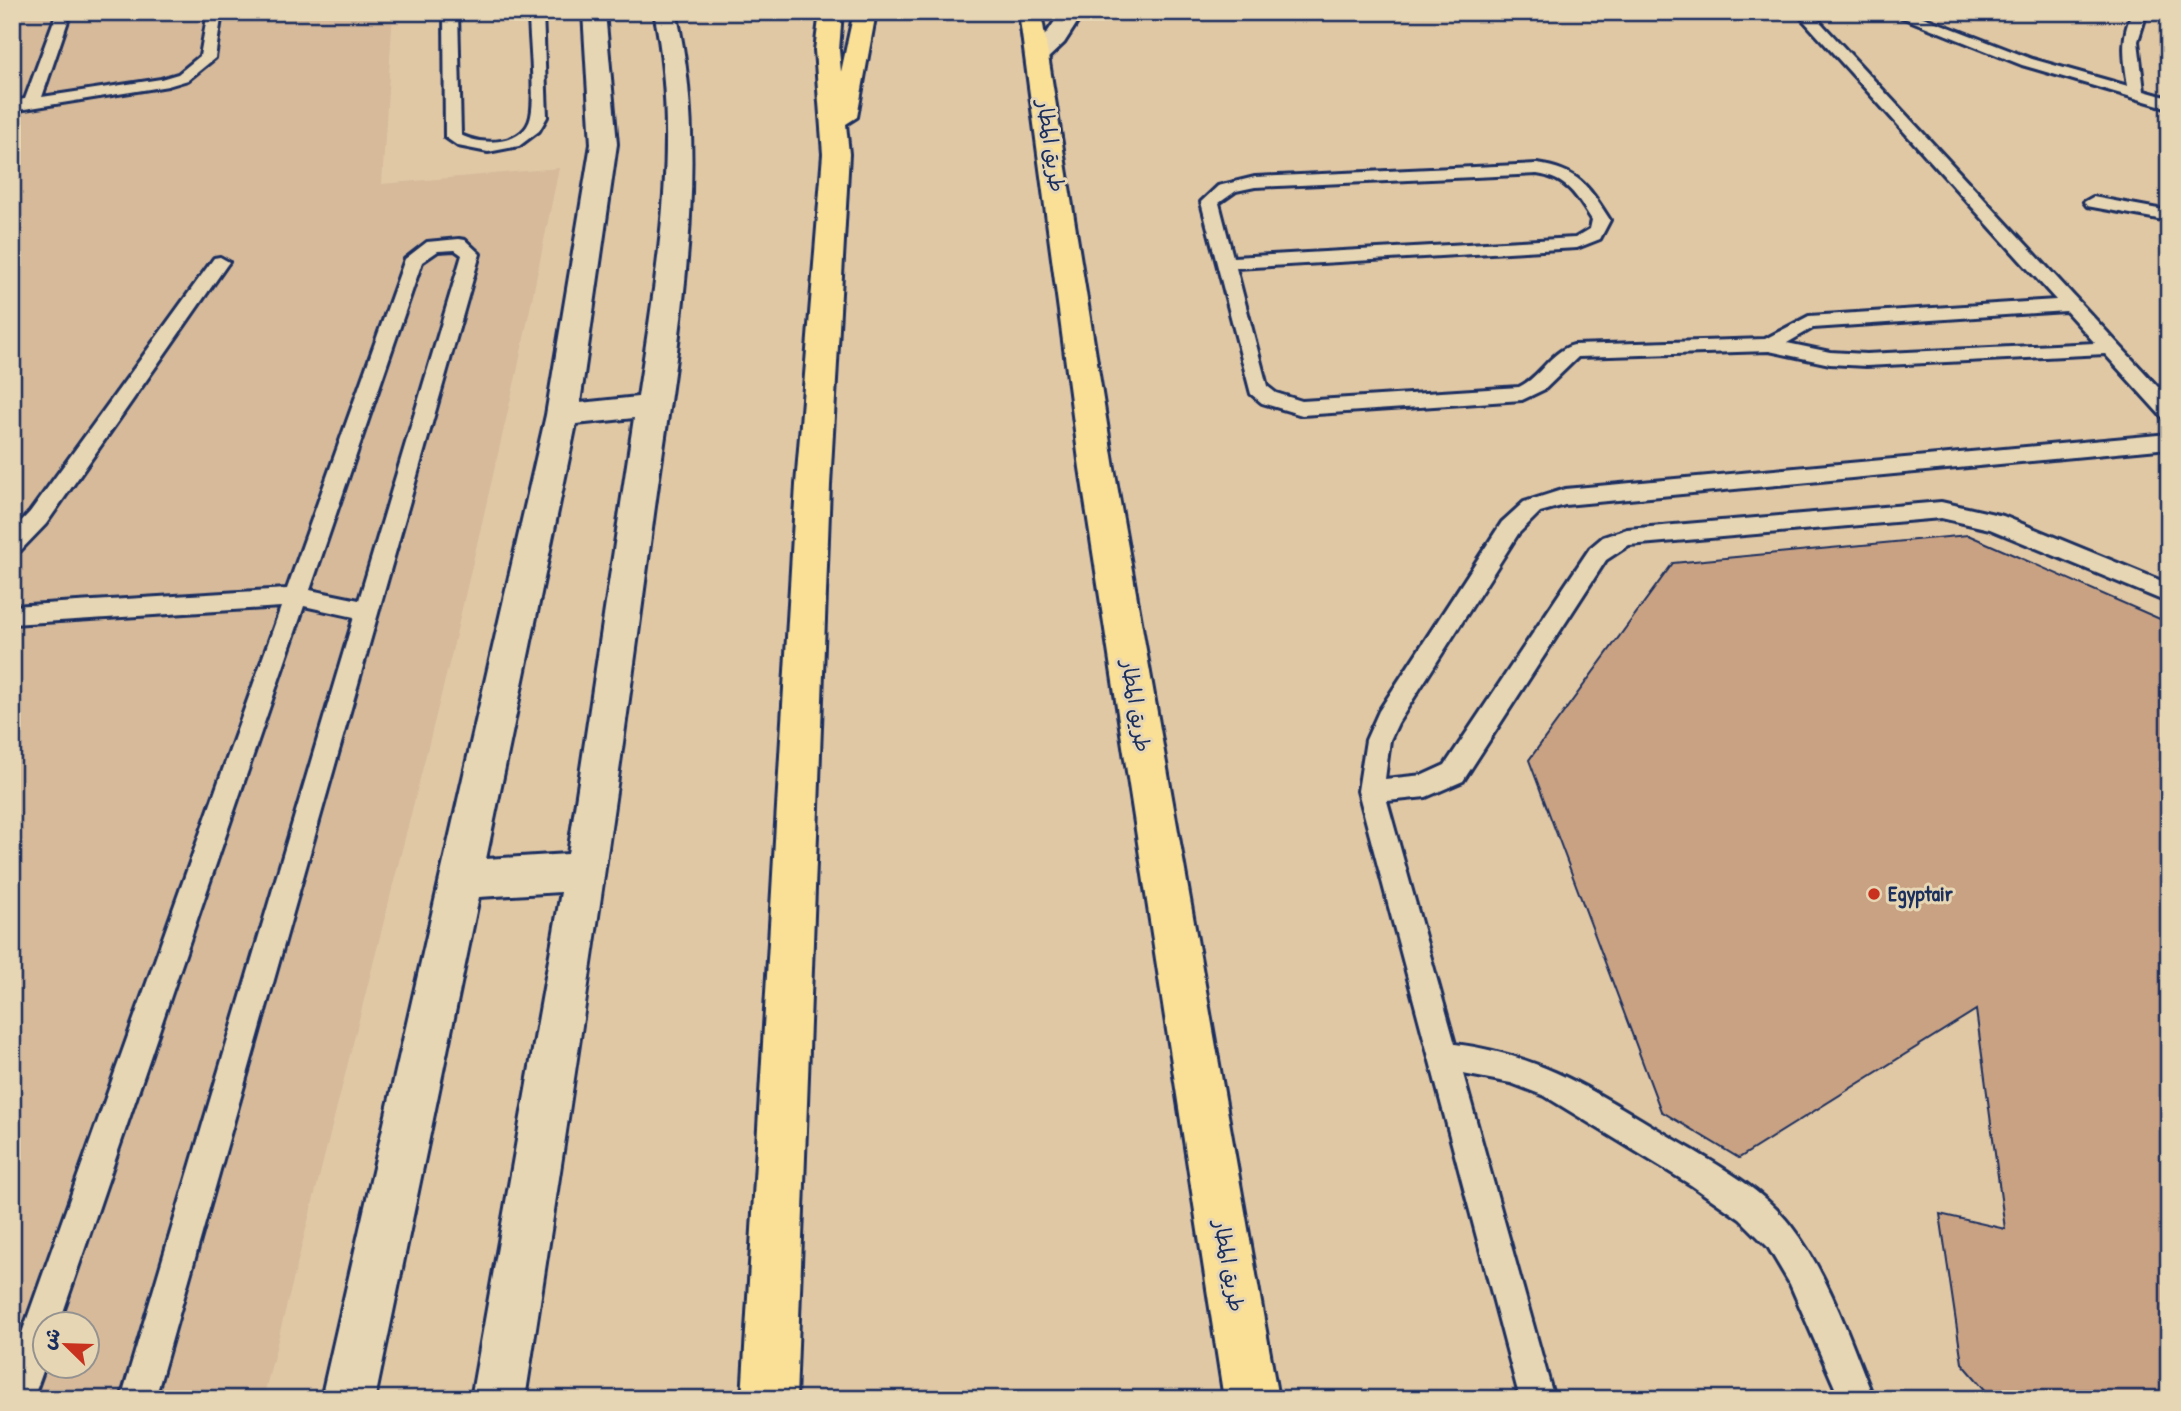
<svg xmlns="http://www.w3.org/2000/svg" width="2181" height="1411" font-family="'Patrick Hand','Playpen Sans Arabic',sans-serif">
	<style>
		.built { fill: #d6ba9a; fill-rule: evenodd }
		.building { fill: #c9a283; stroke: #1b2f5e; stroke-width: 2 }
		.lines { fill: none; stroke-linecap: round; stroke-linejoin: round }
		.service-casing { stroke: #1b2f5e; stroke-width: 6 }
		.minor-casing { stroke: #1b2f5e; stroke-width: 6 }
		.secondary-casing { stroke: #1b2f5e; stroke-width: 6 }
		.primary-casing { stroke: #1b2f5e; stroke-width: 6 }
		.service { fill: #e7d6b3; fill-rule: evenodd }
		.minor { fill: #e7d6b3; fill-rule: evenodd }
		.secondary { fill: #e7d6b3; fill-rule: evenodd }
		.primary { fill: #fadf96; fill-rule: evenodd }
		.poi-dot { fill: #c8321e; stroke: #e7d6b3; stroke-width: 2.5 }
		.labels { text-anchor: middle; stroke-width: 6; stroke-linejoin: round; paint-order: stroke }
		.street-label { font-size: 21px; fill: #1b2f5e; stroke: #e7d6b3 }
		.poi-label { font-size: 21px; font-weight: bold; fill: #1b2f5e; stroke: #e7d6b3; text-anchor: start }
	</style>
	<rect width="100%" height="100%" fill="#e1c8a5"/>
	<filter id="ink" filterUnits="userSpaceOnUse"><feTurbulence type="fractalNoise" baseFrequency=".0143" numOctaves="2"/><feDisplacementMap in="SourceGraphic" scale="14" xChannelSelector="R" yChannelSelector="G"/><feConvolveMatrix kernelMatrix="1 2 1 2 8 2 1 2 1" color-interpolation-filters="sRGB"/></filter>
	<g filter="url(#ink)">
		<path class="built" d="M 12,12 L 393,12 L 382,184 L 559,168 L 517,372 L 451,656 L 263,1399 L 12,1399 ZM 46,1324 L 88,1324 L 88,1366 L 46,1366 Z"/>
		<polygon class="building" points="1968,535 2169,623 2169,1399 1993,1399 1962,1363 1940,1214 2005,1229 1976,1010 1739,1158 1661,1111 1529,760 1673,563"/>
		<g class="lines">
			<defs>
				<g id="service">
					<polygon points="57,12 71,12 42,97 161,79 178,74 200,56 208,12 222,12 215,58 188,80 168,86 12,111 12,101 25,99"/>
					<path d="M 444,12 L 458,12 L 461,135 C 481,146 525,146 531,116 C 536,94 529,38 529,12 L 543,12 L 547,117 L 539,131 L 519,146 L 488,152 L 458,146 L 445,137 Z"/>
					<path d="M 1796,12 L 1811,12 L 2169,399 L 2169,419 L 2162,417 L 2105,354 L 1866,366 L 1830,364 L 1769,351 L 1578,357 L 1545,389 L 1522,400 L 1302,415 L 1262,403 L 1251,394 L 1201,202 L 1218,186 L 1255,177 L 1537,164 C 1579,170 1588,186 1610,220 L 1600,239 L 1577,248 L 1236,268 L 1267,386 L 1276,393 L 1302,401 L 1519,387 C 1541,377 1550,351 1574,345 L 1765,339 L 1809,316 L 2056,300 ZM 1537,174 C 1567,178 1577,196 1592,220 L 1590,229 L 1575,238 L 1233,257 L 1219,203 L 1236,191 L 1255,187 ZM 2066,311 L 2095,343 L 1866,354 L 1830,352 L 1787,343 L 1813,328 Z"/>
					<path d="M 1889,12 L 1910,12 L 2032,59 L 2128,86 C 2124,60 2120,36 2133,12 L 2147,12 L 2138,41 L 2144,91 L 2169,98 L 2169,108 L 2022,65 Z"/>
					<polygon points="2093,197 2169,211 2169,221 2087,206 2084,202"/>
					<path d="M 459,239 L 465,240 L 480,254 L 155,1399 L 121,1399 L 354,617 L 304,606 L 59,1324 L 46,1324 L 46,1363 L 33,1399 L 12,1399 L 12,1361 L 281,607 L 12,624 L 12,606 L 287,589 L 405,259 L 427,242 ZM 455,250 L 462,255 L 359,600 L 310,590 L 422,262 L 438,251 Z"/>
					<polygon points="220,257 229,262 226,266 46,524 20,551 12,553 12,531 30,512 214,258"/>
					<path d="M 2169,434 L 2169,448 L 1565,505 L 1540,512 L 1518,534 L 1398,723 L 1390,740 L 1385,779 L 1423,775 L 1445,765 L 1590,548 L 1603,537 L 1627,529 L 1941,502 L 2003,516 L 2169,584 L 2169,603 L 1990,529 L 1941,518 L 1629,545 L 1606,560 L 1463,781 L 1426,797 L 1387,801 L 1455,1044 C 1543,1055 1598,1094 1672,1138 C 1714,1163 1761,1187 1791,1226 C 1830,1276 1850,1341 1874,1399 L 1840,1399 L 1790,1284 L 1768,1247 L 1740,1219 L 1691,1185 L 1545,1096 L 1511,1083 L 1463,1074 L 1554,1399 L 1520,1399 L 1358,791 L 1366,740 L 1379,711 L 1502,522 L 1524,502 L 1565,489 Z"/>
				</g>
				<path id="minor" d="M 583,12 L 605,12 L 617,144 L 580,403 L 638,397 C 657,271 681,139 654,12 L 676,12 C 714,172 673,367 652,529 C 614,820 570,1109 525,1399 L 471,1399 L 561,892 L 479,897 L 375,1399 L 321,1399 L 546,415 L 591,144 ZM 634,418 L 568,854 L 486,859 L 576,424 Z"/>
				<polygon id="secondary" points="1061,12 1084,12 1064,43 1046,60 1030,60 1026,55 1047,33"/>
				<g id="primary">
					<polygon points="820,12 842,12 839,50 841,72 854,12 876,12 857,117 846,124 849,154 830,485 796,1399 742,1399 796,485 823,154 815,50"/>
					<polygon points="1019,12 1041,12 1114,468 1278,1399 1224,1399 1080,468"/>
				</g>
			</defs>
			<use href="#service" class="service-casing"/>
			<use href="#minor" class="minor-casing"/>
			<use href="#secondary" class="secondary-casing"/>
			<use href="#primary" class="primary-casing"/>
			<use href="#service" class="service"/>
			<use href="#minor" class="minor"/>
			<use href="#secondary" class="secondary"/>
			<use href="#primary" class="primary"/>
		</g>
	</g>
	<circle class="poi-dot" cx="1874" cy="894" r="7"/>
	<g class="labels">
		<g class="street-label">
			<text transform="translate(1051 146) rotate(82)" y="7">طريق المطار</text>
			<text transform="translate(1136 706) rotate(81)" y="7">طريق المطار</text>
			<text transform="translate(1229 1266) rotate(80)" y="7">طريق المطار</text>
		</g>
		<g class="poi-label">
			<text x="1888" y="901">Egyptair</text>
		</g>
	</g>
	<rect width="2181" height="1411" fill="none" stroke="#e7d6b3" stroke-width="42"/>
	<rect x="21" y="21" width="2139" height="1369" fill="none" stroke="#1b2f5e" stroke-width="2.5" filter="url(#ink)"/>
	<g transform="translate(66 1345) rotate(293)"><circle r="33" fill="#e7d6b3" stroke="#959391" stroke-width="2"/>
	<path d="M0-5L12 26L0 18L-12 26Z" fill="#c8321e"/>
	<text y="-10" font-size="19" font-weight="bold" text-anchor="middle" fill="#1b2f5e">ش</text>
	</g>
</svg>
